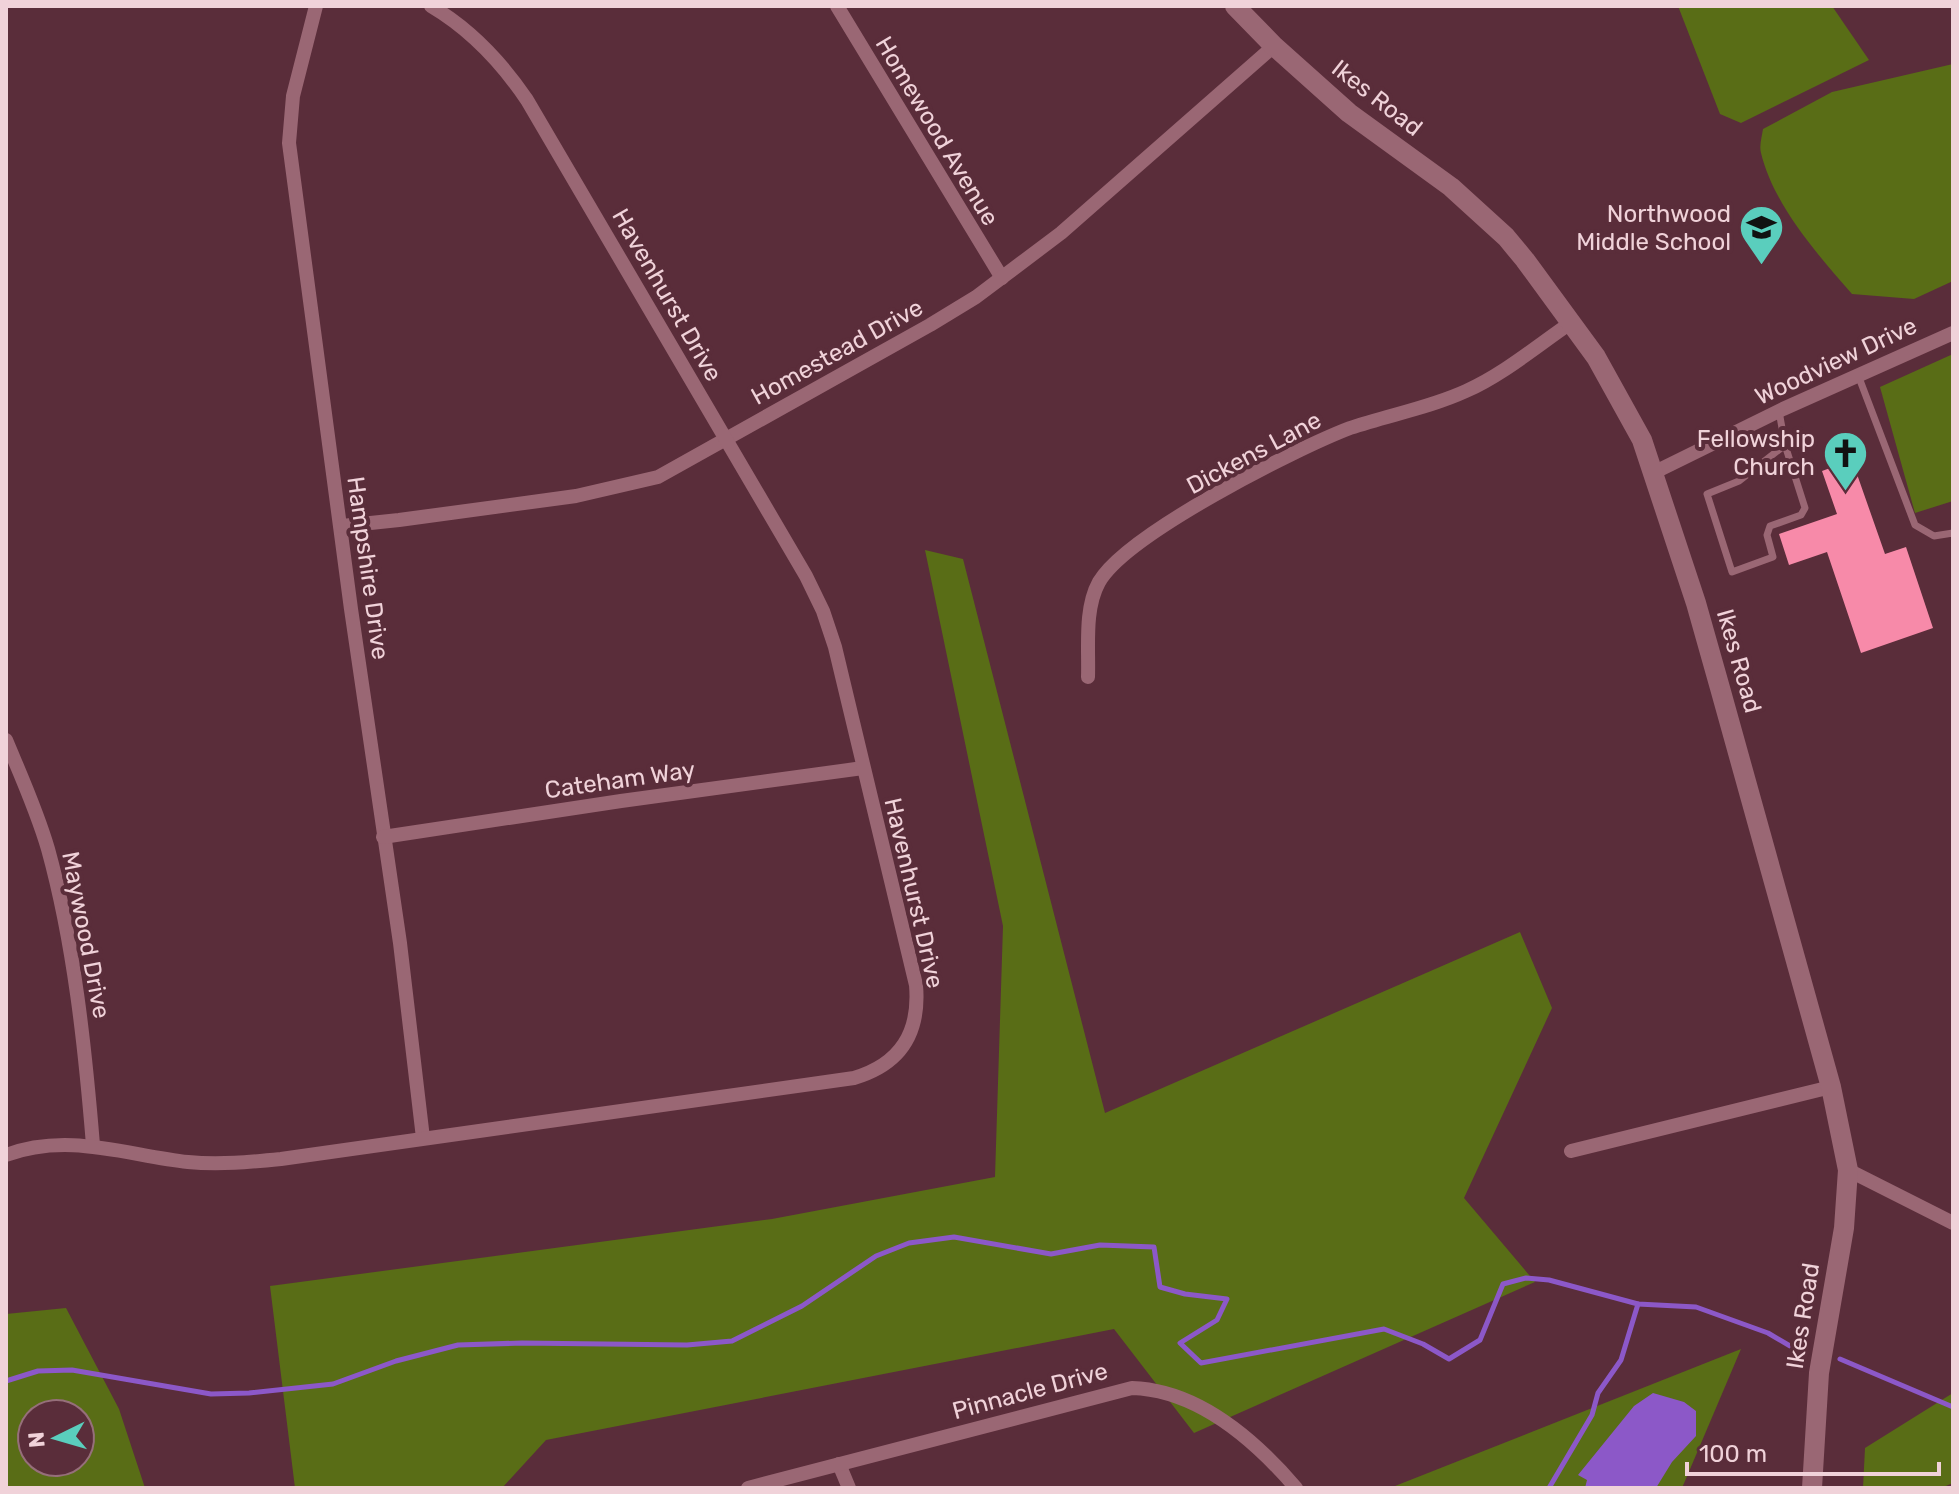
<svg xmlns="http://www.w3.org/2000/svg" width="1959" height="1494" font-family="Rubik,sans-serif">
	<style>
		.green { fill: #596d16; fill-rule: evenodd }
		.water { fill: #8c58c8 }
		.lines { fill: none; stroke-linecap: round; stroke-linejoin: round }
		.stream { stroke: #8c58c8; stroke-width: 5 }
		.building { fill: #f78aa9 }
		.lane { stroke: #9a6774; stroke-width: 7 }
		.street { stroke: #9a6774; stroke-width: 14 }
		.secondary { stroke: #9a6774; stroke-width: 20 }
		.labels { text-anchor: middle; stroke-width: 8; stroke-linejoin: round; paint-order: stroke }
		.street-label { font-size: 24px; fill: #f0d2d9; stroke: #5a2d3a }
		.poi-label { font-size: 24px; fill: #f0d2d9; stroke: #5a2d3a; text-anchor: end }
	</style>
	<rect width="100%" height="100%" fill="#5a2d3a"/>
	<g class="green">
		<polygon points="1678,6 1832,6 1869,60 1741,123 1720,114"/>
		<path d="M 1953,64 L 1953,281 L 1914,299 L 1852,294 C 1818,255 1774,206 1761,153 C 1759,146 1762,136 1763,129 L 1832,92 Z"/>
		<polygon points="1953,354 1953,501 1915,513 1880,387"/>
		<polygon points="925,550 963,559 1105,1113 1520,932 1552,1008 1464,1198 1535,1282 1194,1433 1114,1329 546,1440 502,1488 295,1488 270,1286 772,1219 995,1177 1003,926"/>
		<path d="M 66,1308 L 119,1409 L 145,1488 L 6,1488 L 6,1314 ZM 80,1414 L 80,1462 L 32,1462 L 32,1414 Z"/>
		<polygon points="1741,1349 1682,1488 1390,1488"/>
		<polygon points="1953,1393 1953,1483 1941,1488 1863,1488 1865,1448"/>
	</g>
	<polygon class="water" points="1653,1393 1684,1402 1696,1411 1696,1436 1672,1462 1656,1488 1585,1488 1587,1480 1578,1475 1634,1406"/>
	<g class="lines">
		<g class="stream">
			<polyline points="1840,1359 1953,1407"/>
			<polyline points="6,1381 38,1371 72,1370 211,1394 249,1393 333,1384 396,1361 458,1345 522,1343 687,1345 732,1341 802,1306 876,1256 909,1243 954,1237 1051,1254 1100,1245 1154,1247 1160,1287 1185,1294 1227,1299 1217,1320 1180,1343 1201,1363 1384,1329 1423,1344 1449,1359 1480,1340 1503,1284 1526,1278 1549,1280 1638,1304 1696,1307 1768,1333 1802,1353"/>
			<polyline points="1549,1488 1592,1415 1598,1393 1621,1360 1638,1304"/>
		</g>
	</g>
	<polygon class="building" points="1852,460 1885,554 1906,547 1933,628 1861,653 1827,552 1789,565 1779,534 1837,514 1822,471"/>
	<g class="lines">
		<g class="lane">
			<polyline points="1858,375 1915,525 1934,536 1953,533"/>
			<polyline points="1779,411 1785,445 1739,481 1707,494 1732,572 1773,557 1767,535 1770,526 1801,515 1805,508 1785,445"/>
		</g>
		<g class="street">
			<polyline points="316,6 293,96 289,143 351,609 400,943 423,1138"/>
			<polyline points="837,6 1002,278"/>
			<polyline points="1653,473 1783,409 1953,333"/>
			<polyline points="342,526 399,520 576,496 658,477 930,325 976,297 1061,233 1274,46"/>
			<path d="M 1088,677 C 1089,648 1084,609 1099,582 C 1127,534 1295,449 1350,428 C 1388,415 1429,408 1466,391 C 1504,374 1538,345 1572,322"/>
			<path d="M 6,740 C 21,776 37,811 48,849 C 74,943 85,1047 93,1145"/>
			<polyline points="383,837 621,801 863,768"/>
			<polyline points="1571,1151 1831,1087"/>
			<path d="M 6,1155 C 68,1132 126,1155 188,1162 C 219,1165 250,1162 281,1159 L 854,1078 C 901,1064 920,1032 916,985 L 835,647 L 823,611 L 806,576 L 527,100 C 502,63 470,29 431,6"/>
			<polyline points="1848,1170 1953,1223"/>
			<polyline points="839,1464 849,1488"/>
			<path d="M 748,1488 L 1132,1388 C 1198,1390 1254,1439 1296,1488"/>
		</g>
		<polyline class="secondary" points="1235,6 1274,46 1349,113 1451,187 1506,237 1525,260 1596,357 1642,440 1696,603 1720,688 1831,1087 1848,1170 1844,1228 1819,1373 1812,1488"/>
	</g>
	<defs>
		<symbol id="school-pin" viewBox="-11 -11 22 30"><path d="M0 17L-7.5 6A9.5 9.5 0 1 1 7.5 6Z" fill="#5acebd" stroke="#5a2d3a"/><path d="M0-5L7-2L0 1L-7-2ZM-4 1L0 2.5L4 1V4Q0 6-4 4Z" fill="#111"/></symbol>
		<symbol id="church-pin" viewBox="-11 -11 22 30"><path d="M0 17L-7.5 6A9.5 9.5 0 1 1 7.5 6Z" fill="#5acebd" stroke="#5a2d3a"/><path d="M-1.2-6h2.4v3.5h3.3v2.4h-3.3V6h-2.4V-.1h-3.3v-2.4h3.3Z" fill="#111"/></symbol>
	</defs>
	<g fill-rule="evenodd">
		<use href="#school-pin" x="1736" y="202" width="51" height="69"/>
		<use href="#church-pin" x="1820" y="428" width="51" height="69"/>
	</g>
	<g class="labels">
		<g class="street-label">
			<text transform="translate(1377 98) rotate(38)" y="8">Ikes Road</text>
			<text transform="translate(937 131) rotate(59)" y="8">Homewood Avenue</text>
			<text transform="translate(667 295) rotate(60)" y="8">Havenhurst Drive</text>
			<text transform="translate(837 352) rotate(-29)" y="8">Homestead Drive</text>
			<text transform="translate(1836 361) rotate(-25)" y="8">Woodview Drive</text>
			<text transform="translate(1254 453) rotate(-28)" y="8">Dickens Lane</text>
			<text transform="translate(368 568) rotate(82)" y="8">Hampshire Drive</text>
			<text transform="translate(1739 661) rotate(74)" y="8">Ikes Road</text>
			<text transform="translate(620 780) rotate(-8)" y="8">Cateham Way</text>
			<text transform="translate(914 893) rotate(77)" y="8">Havenhurst Drive</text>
			<text transform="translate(86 935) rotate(79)" y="8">Maywood Drive</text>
			<text transform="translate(1803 1316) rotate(-81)" y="8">Ikes Road</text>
			<text transform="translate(1030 1391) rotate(-15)" y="8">Pinnacle Drive</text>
		</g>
		<g class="poi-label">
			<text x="1731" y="222">Northwood<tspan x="1731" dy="28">Middle School</tspan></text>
			<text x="1815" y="447">Fellowship<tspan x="1815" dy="28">Church</tspan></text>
		</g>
	</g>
	<rect width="1959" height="1494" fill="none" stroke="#f0d2d9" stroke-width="16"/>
	<g transform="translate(56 1438) rotate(265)"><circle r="38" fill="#5a2d3a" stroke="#966f7a" stroke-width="2"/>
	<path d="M0-6L14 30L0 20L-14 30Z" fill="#5acebd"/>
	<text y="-12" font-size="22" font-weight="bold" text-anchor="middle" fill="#f0d2d9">N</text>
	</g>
	<path d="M1687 1462v12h252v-12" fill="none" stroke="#f0d2d9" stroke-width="4"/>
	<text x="1699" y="1462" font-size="24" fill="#f0d2d9" stroke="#5a2d3a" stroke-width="6" paint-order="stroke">100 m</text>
</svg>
